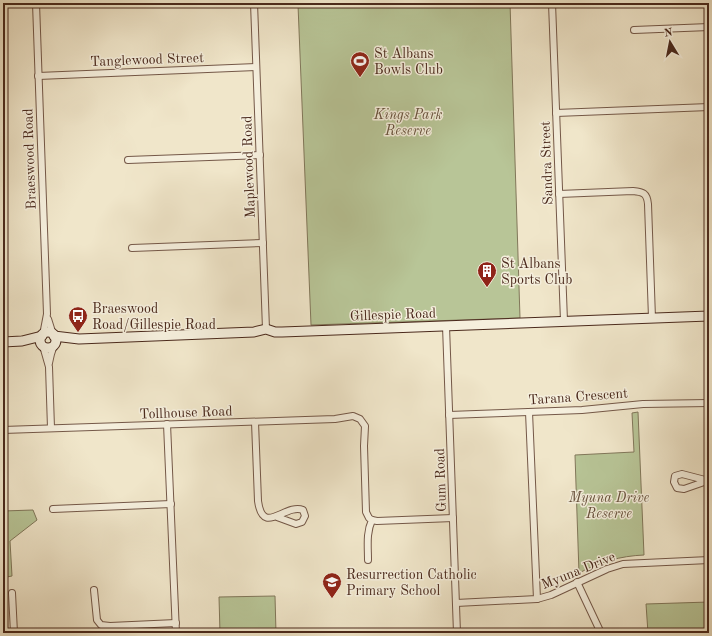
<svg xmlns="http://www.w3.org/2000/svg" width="712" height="636" font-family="'Old Standard TT',serif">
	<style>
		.green { fill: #b8c597; stroke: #81775a }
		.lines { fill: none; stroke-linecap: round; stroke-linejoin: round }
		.street-casing { stroke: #745848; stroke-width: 8 }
		.secondary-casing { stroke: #4a291c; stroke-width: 11 }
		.street { stroke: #f5efdd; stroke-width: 6 }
		.secondary { stroke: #f5efdd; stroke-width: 9 }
		.labels { text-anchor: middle; stroke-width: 3; stroke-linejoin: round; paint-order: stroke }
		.poi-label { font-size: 14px; fill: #4a291c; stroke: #f5efdd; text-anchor: start }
		.street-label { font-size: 14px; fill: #4a291c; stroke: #f5efdd }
		.park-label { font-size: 14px; font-style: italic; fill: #66503b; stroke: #f5efdd }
	</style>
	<rect width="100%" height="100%" fill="#f0e6ca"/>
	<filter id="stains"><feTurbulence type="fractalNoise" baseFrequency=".005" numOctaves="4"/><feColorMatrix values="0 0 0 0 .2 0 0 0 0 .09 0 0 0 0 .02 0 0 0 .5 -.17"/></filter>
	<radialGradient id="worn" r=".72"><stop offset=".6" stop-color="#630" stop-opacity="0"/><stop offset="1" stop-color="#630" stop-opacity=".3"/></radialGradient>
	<g class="green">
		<polygon points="345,3 510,3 520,318 311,325 298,5"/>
		<path d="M 638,412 L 644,555 C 620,556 600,562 579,573 L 575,455 L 634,452 L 632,413 Z"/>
		<polygon points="33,510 37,520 10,541 12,576 7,577 3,554 3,511"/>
		<polygon points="275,596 276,633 220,633 219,597"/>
		<polygon points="709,602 709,633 648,633 646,604"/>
	</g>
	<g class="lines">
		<defs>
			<g id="street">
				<polyline points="36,3 47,314 43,335"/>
				<polyline points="254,3 266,329"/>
				<polyline points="552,3 564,321"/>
				<polyline points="634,30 709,27"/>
				<polyline points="38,76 256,67"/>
				<polyline points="556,113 709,107"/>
				<polyline points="128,160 260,155"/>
				<path d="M 559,194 L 633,191 C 643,192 647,193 648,204 L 652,318"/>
				<polyline points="132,248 263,243"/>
				<polyline points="48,319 53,335"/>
				<polyline points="446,326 457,633"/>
				<polyline points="43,346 49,367 51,428"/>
				<polyline points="49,363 51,354 54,345"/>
				<polyline points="529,412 537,599"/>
				<polyline points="449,415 582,410 643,404 709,403"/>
				<path d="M 255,422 L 258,501 C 263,537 285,503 303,510 L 305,516 L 302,522 L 296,524 L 277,517"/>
				<polyline points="167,424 176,633"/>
				<path d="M 3,430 L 335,419 L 353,416 L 360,419 L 365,426 L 364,446 L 366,512 L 369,518 L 372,520 C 366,533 368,546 368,560"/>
				<polyline points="707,481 684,489 677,488 674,482 675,476 682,474 709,481"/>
				<polyline points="53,509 171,504"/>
				<polyline points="372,520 377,521 453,518"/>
				<polyline points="577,582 601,633"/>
				<polyline points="94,590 97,620 101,625 110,626 176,623"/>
				<polyline points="12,593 14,633"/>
				<polyline points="456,603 537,599 551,595 607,569 623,564 709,560"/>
			</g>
			<g id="secondary">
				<circle cx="48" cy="340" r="8"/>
				<polyline points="54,336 79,339 254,332 266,329 275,332 282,332 709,316"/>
				<polyline points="3,342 22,341 42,336"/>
			</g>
		</defs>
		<use href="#street" class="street-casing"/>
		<use href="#secondary" class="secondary-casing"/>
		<use href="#street" class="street"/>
		<use href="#secondary" class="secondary"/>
	</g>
	<defs>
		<symbol id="stadium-pin" viewBox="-11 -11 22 30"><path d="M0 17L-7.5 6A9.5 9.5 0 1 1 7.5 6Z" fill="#8f2418" stroke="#f5efdd"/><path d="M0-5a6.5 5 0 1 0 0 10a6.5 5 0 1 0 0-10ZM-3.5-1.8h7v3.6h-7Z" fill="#fff"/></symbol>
		<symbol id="building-pin" viewBox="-11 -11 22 30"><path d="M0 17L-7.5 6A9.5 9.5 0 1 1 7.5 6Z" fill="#8f2418" stroke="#f5efdd"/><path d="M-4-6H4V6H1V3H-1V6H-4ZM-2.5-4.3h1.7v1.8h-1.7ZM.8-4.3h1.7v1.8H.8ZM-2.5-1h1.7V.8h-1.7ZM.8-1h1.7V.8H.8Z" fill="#fff"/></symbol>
		<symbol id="bus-pin" viewBox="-11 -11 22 30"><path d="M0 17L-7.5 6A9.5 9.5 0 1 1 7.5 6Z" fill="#8f2418" stroke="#f5efdd"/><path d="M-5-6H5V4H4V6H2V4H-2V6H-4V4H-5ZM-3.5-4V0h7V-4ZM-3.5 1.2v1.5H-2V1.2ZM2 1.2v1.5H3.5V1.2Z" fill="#fff"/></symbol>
		<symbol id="school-pin" viewBox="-11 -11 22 30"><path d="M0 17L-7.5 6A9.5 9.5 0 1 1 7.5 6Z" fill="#8f2418" stroke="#f5efdd"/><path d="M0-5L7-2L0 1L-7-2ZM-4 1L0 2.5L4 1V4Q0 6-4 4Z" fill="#fff"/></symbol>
	</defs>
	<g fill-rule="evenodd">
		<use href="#stadium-pin" x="349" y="50" width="22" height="30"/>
		<use href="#building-pin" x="476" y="260" width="22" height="30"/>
		<use href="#bus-pin" x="67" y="305" width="22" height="30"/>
		<use href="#school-pin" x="321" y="571" width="22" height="30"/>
	</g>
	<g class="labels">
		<g class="poi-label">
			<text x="374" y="58">St Albans<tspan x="374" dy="16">Bowls Club</tspan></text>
			<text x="501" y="268">St Albans<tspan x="501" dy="16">Sports Club</tspan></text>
			<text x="92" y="313">Braeswood<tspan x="92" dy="16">Road/Gillespie Road</tspan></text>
			<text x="346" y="579">Resurrection Catholic<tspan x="346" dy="16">Primary School</tspan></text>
		</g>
		<g class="street-label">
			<text transform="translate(147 59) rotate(-2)" y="5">Tanglewood Street</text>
			<text transform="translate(29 159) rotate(-92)" y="5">Braeswood Road</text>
			<text transform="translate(546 163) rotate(-92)" y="5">Sandra Street</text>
			<text transform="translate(248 167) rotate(-92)" y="5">Maplewood Road</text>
			<text transform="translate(393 314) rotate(-2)" y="5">Gillespie Road</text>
			<text transform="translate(578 396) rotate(-4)" y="5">Tarana Crescent</text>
			<text transform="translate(186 412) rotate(-2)" y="5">Tollhouse Road</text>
			<text transform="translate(440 480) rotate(-92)" y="5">Gum Road</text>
			<text transform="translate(578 570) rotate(-22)" y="5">Myuna Drive</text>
		</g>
		<g class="park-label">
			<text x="408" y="119">Kings Park<tspan x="408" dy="16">Reserve</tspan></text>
			<text x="609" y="502">Myuna Drive<tspan x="609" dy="16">Reserve</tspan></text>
		</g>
	</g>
	<rect width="712" height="636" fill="none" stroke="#f0e6ca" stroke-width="16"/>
	<rect x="4" y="4" width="704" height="628" fill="none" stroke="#4a291c" stroke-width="2"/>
	<rect x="8" y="8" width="696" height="620" fill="none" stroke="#4a291c"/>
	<g transform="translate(670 42) rotate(350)" stroke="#f5efdd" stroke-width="3" paint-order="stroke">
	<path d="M0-3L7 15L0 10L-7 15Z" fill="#4a291c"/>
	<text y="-6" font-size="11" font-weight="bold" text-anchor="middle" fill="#4a291c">N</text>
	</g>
	<rect width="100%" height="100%" filter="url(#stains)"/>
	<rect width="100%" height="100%" fill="url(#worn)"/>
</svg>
